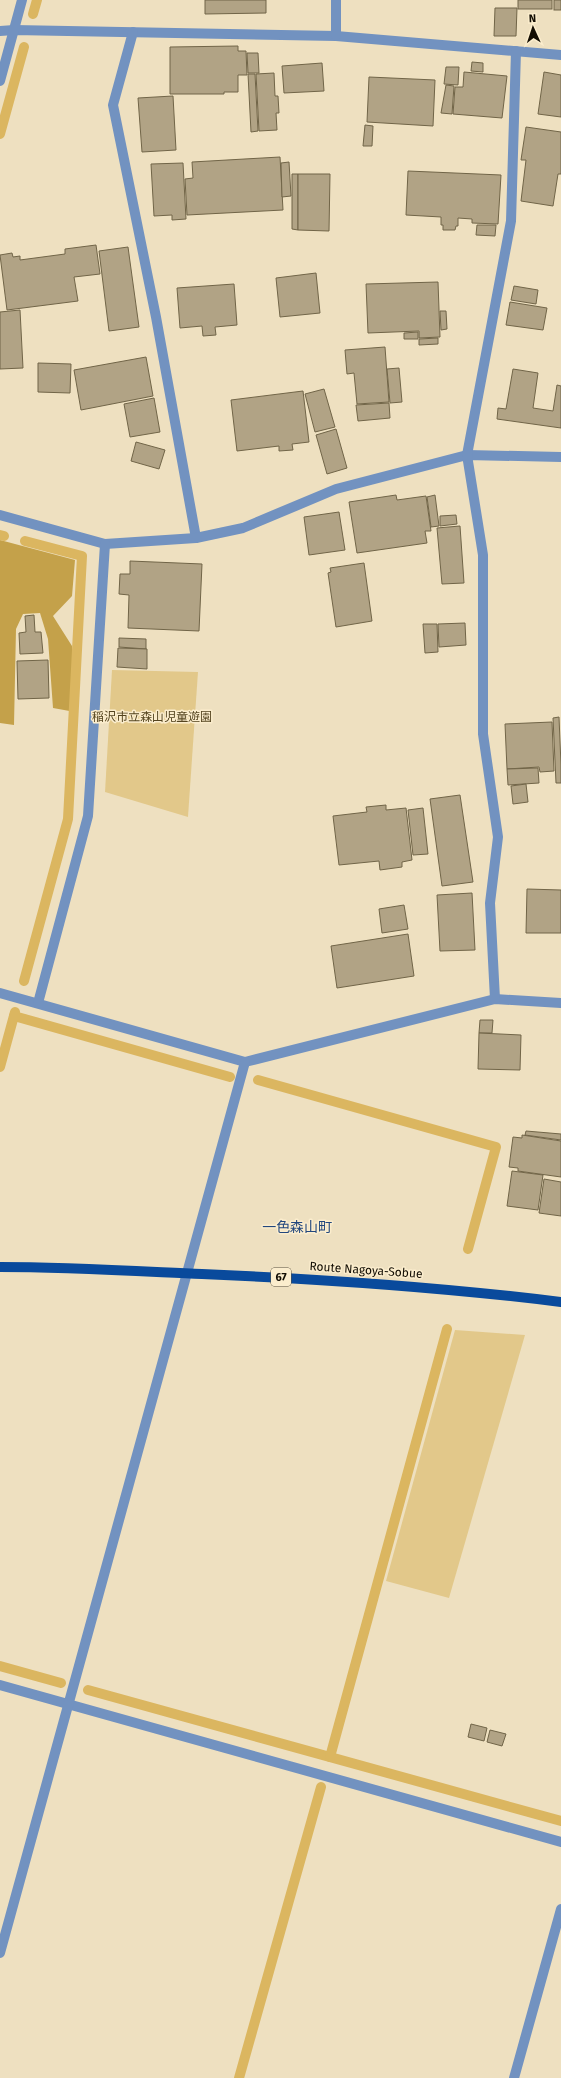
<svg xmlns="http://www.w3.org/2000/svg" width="561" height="2078" font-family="'Fira Sans','Noto Sans JP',sans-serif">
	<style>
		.green { fill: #e2c88a }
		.forest { fill: #c4a14a }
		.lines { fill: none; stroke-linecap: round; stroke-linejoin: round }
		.stream { stroke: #dbb660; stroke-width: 10 }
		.building { fill: #b1a385; stroke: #716548 }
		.minor { stroke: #7292c0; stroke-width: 10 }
		.primary { stroke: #094a9c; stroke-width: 10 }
		.labels { text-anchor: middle; stroke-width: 3; stroke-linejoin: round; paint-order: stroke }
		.shield { fill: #fbedcd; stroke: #585040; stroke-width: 1 }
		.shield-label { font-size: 11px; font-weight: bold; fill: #120d03 }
		.park-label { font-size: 12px; fill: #54441f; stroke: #fbedcd }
		.street-label { font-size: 12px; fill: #120d03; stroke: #fbedcd }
		.quarter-label { font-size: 14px; fill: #22477d; stroke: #fbedcd }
	</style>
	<rect width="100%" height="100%" fill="#eee0c0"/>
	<g class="green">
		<polygon points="112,670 198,672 188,817 105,792"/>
		<polygon points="455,1330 525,1335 449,1598 386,1581"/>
	</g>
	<polygon class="forest" points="0,540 75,560 72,596 53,616 72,646 75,712 53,708 48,639 40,613 23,614 16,629 14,725 0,723"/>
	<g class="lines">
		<g class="stream">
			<polyline points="33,14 37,0"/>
			<polyline points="0,134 24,47"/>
			<polyline points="0,535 4,536"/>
			<polyline points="24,981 68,819 82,556 25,541"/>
			<polyline points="14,1016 230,1077"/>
			<polyline points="0,1067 15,1012"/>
			<polyline points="258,1080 496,1147 468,1249"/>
			<polyline points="0,1666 61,1683"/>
			<polyline points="88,1690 561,1821"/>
			<polyline points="330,1757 447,1329"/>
			<polyline points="239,2078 321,1787"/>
		</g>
	</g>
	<g class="building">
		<polygon points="205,0 266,0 266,13 205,14"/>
		<rect x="518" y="0" width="34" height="9"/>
		<rect x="554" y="0" width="7" height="10"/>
		<polygon points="495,8 517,8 516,36 494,36"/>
		<polygon points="238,46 238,51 246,51 247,75 238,75 238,92 224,92 224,94 170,94 170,47"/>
		<polygon points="247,53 258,53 259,73 248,73"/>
		<polygon points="472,62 483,63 483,72 471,71"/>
		<polygon points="322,63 324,91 284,93 282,66"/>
		<polygon points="446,67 459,67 458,85 444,84"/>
		<polygon points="464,72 507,76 502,118 453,114 455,87 463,87"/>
		<polygon points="544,72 561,75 561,117 538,114"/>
		<polygon points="274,73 275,96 278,96 279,113 276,113 277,130 259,131 256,74"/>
		<polygon points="248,74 255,74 258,131 251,132"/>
		<polygon points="369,77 435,80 433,126 367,122"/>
		<polygon points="446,85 454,86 452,114 441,113"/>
		<polygon points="173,96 176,150 142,152 138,98"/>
		<polygon points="365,125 373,126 372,146 363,146"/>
		<polygon points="526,127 561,132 561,174 558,174 553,206 521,201 526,160 521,160"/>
		<polygon points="280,157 283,210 187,215 185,179 193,178 192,162"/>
		<polygon points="289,162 291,196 282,197 281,163"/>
		<polygon points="183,163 186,219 172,220 172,215 154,216 151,164"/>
		<polygon points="408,171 501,175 498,224 472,223 472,219 458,218 458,226 456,226 455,230 443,230 443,225 441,225 441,217 406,215"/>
		<polygon points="292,174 298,174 298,230 292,229"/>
		<polygon points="298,174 330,174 329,231 298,230"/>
		<polygon points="477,225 496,225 495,236 476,235"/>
		<polygon points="96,245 100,274 74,277 78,301 7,310 0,255 12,253 13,257 20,256 20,260 65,254 65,249"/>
		<polygon points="128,247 139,327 109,331 99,251"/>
		<polygon points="316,273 320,313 280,317 276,278"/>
		<polygon points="438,282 440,337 419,338 419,331 368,333 366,284"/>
		<polygon points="234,284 237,325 215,327 216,335 203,336 202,326 180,328 177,288"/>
		<polygon points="514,286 538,290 536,304 511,300"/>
		<polygon points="510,302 547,308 543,330 506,325"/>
		<polygon points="20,310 23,368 0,369 0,312"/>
		<polygon points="440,311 446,311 447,329 441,330"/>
		<polygon points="418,332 418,339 404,339 404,333"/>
		<polygon points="438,338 438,344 419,345 419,339"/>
		<polygon points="385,347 389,402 357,404 354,373 347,374 345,350"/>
		<polygon points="146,357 153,396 81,410 74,370"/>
		<polygon points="38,363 71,364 70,393 38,392"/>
		<polygon points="399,368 402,402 390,403 387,369"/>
		<polygon points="513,369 538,373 533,408 553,411 557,385 561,386 561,428 497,419 498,408 506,409"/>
		<polygon points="324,389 335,427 315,432 305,394"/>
		<polygon points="303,391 309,442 292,444 293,450 279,451 279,446 237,451 231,400"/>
		<polygon points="154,398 160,432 130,437 124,404"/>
		<polygon points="389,403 390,418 358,421 356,405"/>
		<polygon points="336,429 347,468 327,474 316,435"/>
		<polygon points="136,442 165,450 159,469 131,461"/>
		<polygon points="396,495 397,500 426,496 431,531 425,531 427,543 357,553 349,502"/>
		<polygon points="435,495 439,526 431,527 427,497"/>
		<polygon points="339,512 345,550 309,555 304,517"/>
		<polygon points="456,515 457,524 440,526 440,516"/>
		<polygon points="460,526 464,583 442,584 437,528"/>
		<polygon points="130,561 202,564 199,631 128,628 129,595 119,594 120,574 130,574"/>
		<polygon points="364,563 372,621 336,627 328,573 331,572 330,568"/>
		<polygon points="34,615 35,632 41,632 43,653 20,654 19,633 26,632 25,616"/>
		<polygon points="465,623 466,645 439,647 438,624"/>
		<polygon points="423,624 437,624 438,652 425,653"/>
		<polygon points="119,638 146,639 146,649 119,647"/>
		<polygon points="118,648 147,649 147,669 117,667"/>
		<polygon points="48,660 49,698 18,699 17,661"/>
		<polygon points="559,717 561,765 561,783 556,783 553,718"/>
		<polygon points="552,722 554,771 540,772 539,767 507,769 505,724"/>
		<polygon points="538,768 539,783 508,785 507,769"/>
		<polygon points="526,784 528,802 513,804 511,786"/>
		<polygon points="460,795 473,882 442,886 430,799"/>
		<polygon points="386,805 386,810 406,808 412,860 402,862 402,867 380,870 379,861 339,865 333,816 367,812 366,807"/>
		<polygon points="423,808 428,854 413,855 408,810"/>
		<polygon points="527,889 561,890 561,933 526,933"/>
		<polygon points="472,893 475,950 440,951 437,895"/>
		<polygon points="404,905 408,929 382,933 379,909"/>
		<polygon points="408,934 414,976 337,988 331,946"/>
		<polygon points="480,1020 493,1020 492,1033 479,1033"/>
		<polygon points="479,1033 521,1035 520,1070 478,1069"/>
		<polygon points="526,1131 561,1134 561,1140 525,1135"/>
		<polygon points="522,1135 561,1141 561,1177 518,1171 518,1168 509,1167 513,1137 522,1138"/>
		<polygon points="512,1171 543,1175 538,1210 507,1206"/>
		<polygon points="544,1179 561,1182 561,1216 539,1213"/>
		<polygon points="471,1724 487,1728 484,1741 468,1737"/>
		<polygon points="490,1730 506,1734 502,1746 487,1742"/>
	</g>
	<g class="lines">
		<g class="minor">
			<polyline points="0,31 14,30 336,36 561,55"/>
			<polyline points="133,32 113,105 156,317 196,538"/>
			<polyline points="336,36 336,0"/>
			<polyline points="0,81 22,0"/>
			<polyline points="0,515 105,544 196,538 243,528 336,489 467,455 561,457"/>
			<polyline points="0,993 245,1062 495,999 561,1003"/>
			<polyline points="495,999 490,903 498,837 483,734 483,555 467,455 511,221 516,51"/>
			<polyline points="38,1003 88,816 105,544"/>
			<polyline points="0,1685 561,1842"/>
			<polyline points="0,1953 245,1062"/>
			<polyline points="514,2078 561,1909"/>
		</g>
		<path class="primary" d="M 0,1267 C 68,1267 135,1271 202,1274 C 322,1279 442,1287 561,1302"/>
	</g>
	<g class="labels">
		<rect class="shield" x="271" y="1268" width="20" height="18" rx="3"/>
		<g class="shield-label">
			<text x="281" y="1281">67</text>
		</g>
		<g class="park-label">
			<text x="152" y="721">稲沢市立森山児童遊園</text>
		</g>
		<g class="street-label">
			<text transform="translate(366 1270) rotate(4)" y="4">Route Nagoya-Sobue</text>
		</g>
		<g class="quarter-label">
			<text x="297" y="1232">一色森山町</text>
		</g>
	</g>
	<g transform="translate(533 28) rotate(357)" stroke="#fbedcd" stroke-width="3" paint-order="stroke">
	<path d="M0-3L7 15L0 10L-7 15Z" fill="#120d03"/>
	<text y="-6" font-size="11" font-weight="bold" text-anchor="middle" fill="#120d03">N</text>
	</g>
</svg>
